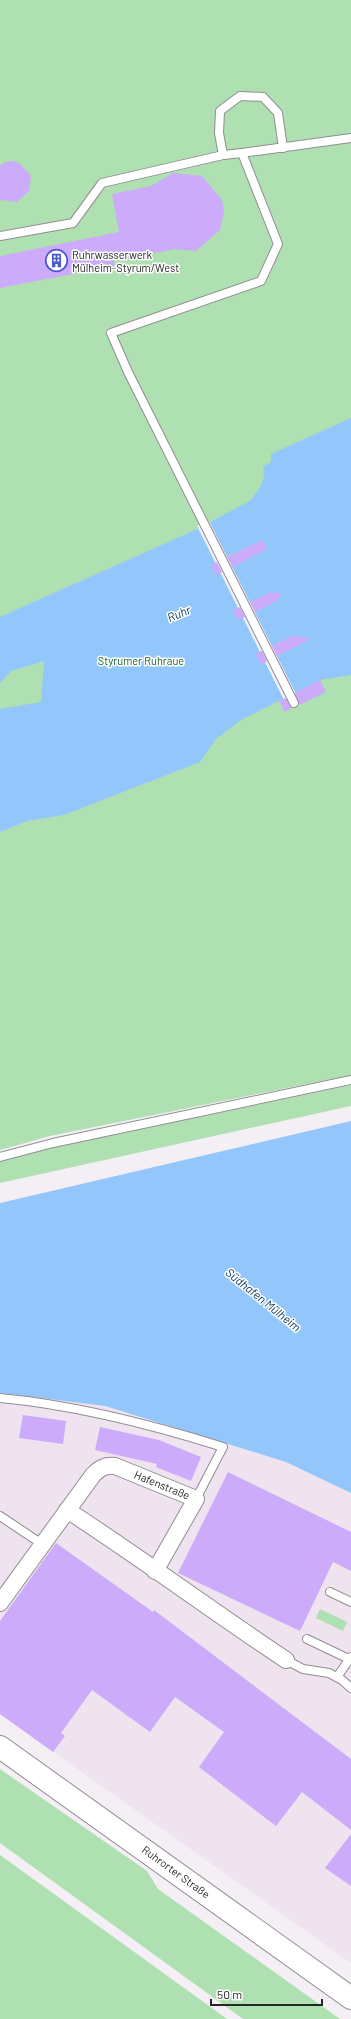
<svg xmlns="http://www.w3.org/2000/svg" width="351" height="2019" font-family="Barlow,sans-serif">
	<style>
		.built { fill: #eee3ef }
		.green { fill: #aee0b2 }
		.water { fill: #93c7fb; fill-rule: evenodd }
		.pier { fill: #f4eff4 }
		.building { fill: #ccabfb }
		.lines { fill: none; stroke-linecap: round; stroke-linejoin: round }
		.lane-casing { stroke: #918d92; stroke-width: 10 }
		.street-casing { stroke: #918d92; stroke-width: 18 }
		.secondary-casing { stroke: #918d92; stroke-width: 24 }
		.lane { stroke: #fff; stroke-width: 8 }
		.street { stroke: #fff; stroke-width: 16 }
		.secondary { stroke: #fff; stroke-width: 22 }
		.labels { text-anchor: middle; stroke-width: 3; stroke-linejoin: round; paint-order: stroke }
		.poi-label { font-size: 11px; fill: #272628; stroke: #fff; text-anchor: start }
		.park-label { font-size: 11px; fill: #156126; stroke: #fff }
		.street-label { font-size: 11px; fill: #272628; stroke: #fff }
		.water-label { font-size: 12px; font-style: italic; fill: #01345c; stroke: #fff }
	</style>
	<rect width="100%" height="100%" fill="#f4eff4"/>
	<polygon class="built" points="0,1393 105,1406 286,1462 351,1493 351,1963 0,1714"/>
	<g class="green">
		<polygon points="0,0 351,0 351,1075 50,1136 0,1150"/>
		<polygon points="351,1085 351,1106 0,1183 0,1162 51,1148"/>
		<polygon points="320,1609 347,1622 343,1631 316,1618"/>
		<polygon points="0,1769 147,1871 158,1889 340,2019 243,2019 0,1843"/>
		<polygon points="0,1855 227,2019 0,2019"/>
	</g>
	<g class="water">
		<path d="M 351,418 L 351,675 L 320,680 L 241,720 L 216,739 L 200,762 L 64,815 L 27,821 L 0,832 L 0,709 L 41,702 L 44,661 L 11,671 L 0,683 L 0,617 L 193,531 L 250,501 L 261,486 L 264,476 L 263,467 L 271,462 L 271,454 ZM 245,548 L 250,558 L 233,566 L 228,556 ZM 273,592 L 278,597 L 273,603 L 255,612 L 250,602 ZM 294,637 L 299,638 L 295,647 L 277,656 L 272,646 Z"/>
		<polygon points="351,1121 351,1493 286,1462 105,1406 0,1393 0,1203"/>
	</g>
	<polygon class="pier" points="209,521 296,694 284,700 197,526"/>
	<g class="building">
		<polygon points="14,161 20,164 31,176 29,191 17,202 0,200 0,166 5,162"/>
		<polygon points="173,173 202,176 222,200 224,212 220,230 196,251 175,249 114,261 114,266 0,288 0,256 119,232 112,194 151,186"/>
		<polygon points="262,540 267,549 232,567 227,557"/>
		<polygon points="217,562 222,572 216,575 211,565"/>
		<polygon points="271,592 282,594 275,602 255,612 250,602"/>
		<polygon points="240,607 245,617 238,620 233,610"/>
		<polygon points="292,636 311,639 277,656 272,646"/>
		<polygon points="262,651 267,661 261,664 255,654"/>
		<polygon points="320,680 326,692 299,705 295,693"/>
		<polygon points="285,698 292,708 284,712 279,701"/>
		<polygon points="23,1415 66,1421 63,1444 19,1438"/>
		<polygon points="100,1427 159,1440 201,1457 191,1481 156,1467 157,1464 95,1450"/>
		<polygon points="228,1472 351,1532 351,1571 333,1562 300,1631 178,1573"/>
		<polygon points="56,1543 153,1612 154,1610 351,1759 351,1830 302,1792 276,1826 238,1797 199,1767 224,1732 175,1697 150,1732 92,1690 61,1733 65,1736 53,1752 0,1714 0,1621"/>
		<polygon points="351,1834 351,1886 325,1868"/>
	</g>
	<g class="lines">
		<defs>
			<g id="lane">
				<polyline points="223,155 219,133 220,111 240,96 263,97 278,113 283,148"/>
				<polyline points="0,236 73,223 102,183 223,155 242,153"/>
				<polyline points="294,703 128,372 111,333 261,281 278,244 242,153 351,138"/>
				<polyline points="0,1157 53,1143 351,1080"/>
				<path d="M 0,1398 C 76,1405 150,1424 223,1447 L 196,1499"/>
				<polyline points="0,1516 42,1544"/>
				<polyline points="330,1592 351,1602"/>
				<polyline points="307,1639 349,1659"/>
				<polyline points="286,1660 303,1669 329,1673 342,1680 351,1688"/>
				<polyline points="337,1677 351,1657"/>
			</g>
			<g id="street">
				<path d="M 67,1510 C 141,1558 212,1611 286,1660"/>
				<path d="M 0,1603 L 93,1475 C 100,1468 105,1465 115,1466 L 196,1499 L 155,1571"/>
			</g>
			<polyline id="secondary" points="0,1747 351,1998"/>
		</defs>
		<use href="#lane" class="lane-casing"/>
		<use href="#street" class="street-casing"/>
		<use href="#secondary" class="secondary-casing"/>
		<use href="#lane" class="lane"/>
		<use href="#street" class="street"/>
		<use href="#secondary" class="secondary"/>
	</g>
	<defs>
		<symbol id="building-ring" viewBox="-11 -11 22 22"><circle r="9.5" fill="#fff" stroke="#4b57cd" stroke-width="1.5"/><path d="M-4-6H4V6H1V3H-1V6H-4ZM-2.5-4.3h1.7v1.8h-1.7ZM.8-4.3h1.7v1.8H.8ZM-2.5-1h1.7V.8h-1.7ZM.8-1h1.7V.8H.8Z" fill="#4b57cd"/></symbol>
	</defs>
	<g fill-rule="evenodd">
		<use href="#building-ring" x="44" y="248" width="25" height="25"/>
	</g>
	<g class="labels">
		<g class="poi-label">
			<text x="72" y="259">Ruhrwasserwerk<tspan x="72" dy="13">Mülheim-Styrum/West</tspan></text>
		</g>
		<g class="park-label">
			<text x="141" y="665">Styrumer Ruhraue</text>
		</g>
		<g class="street-label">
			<text transform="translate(162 1485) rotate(22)" y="4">Hafenstraße</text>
			<text transform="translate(176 1872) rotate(36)" y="4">Ruhrorter Straße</text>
		</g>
		<g class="water-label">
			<text transform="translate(179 614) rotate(-23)" y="4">Ruhr</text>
			<text transform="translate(263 1300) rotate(39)" y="4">Südhafen Mülheim</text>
		</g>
	</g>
	<path d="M211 1999v6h111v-6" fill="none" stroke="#272628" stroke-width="2"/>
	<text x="217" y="1999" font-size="12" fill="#272628" stroke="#ffffff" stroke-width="3" paint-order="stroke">50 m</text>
</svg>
